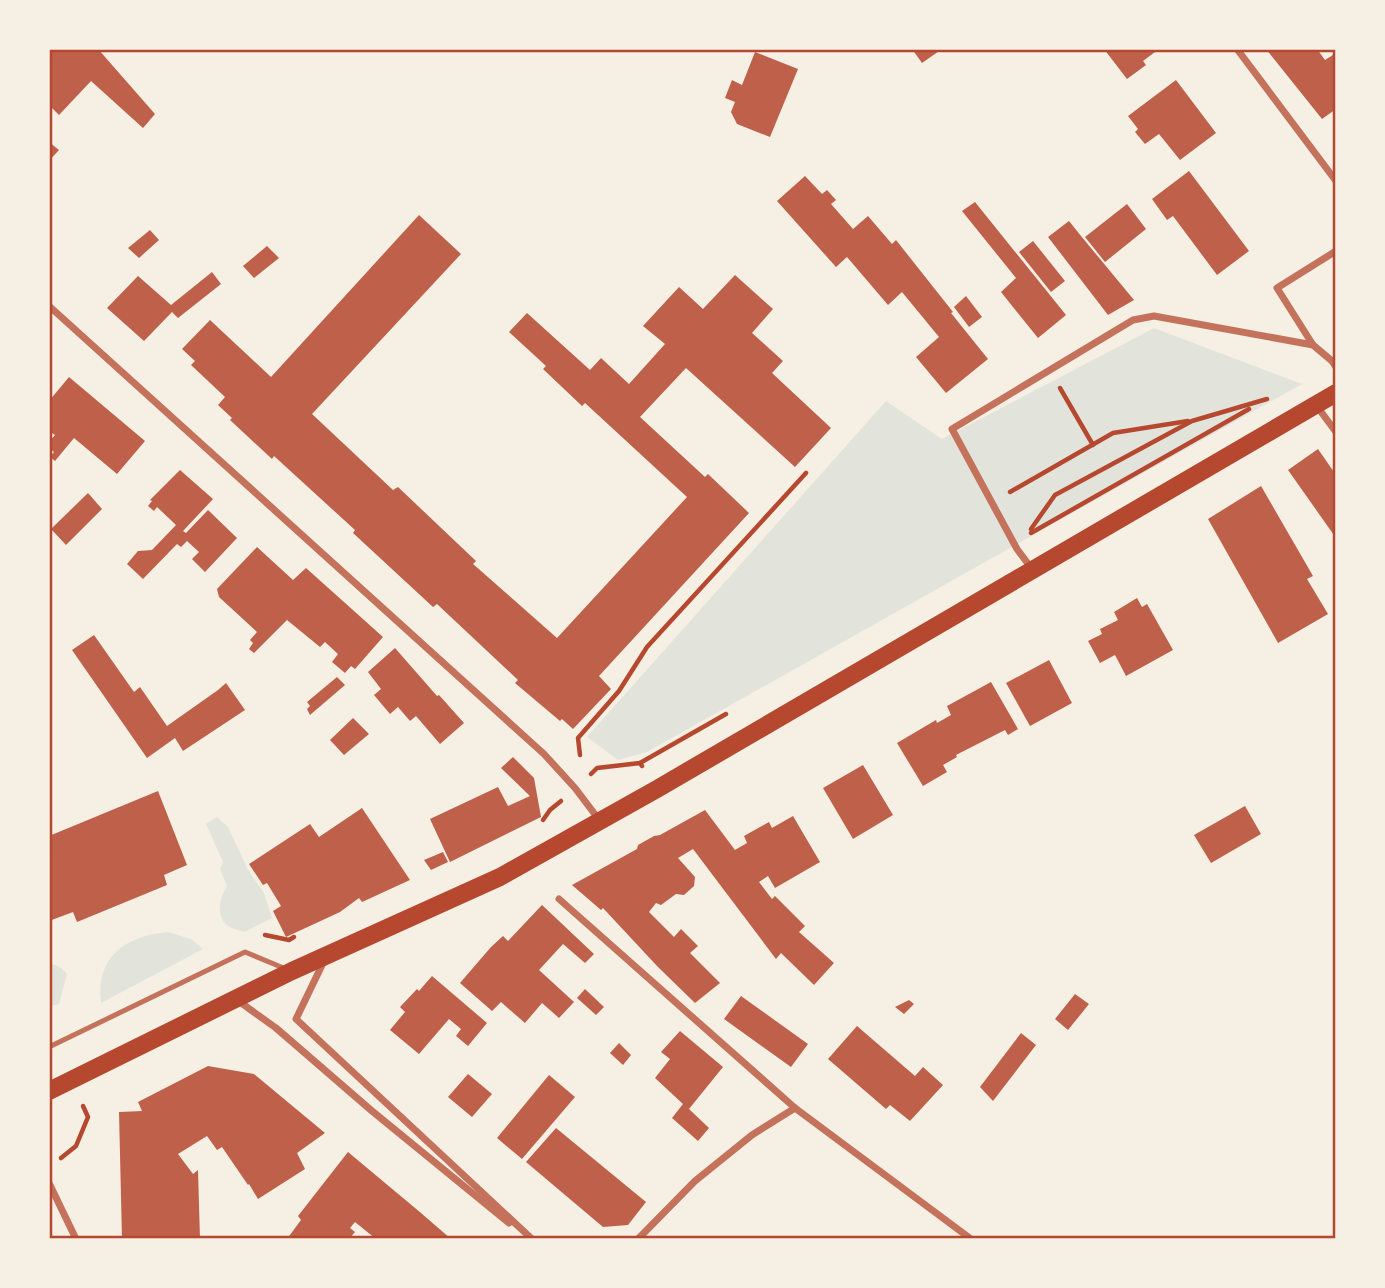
<svg xmlns="http://www.w3.org/2000/svg" width="1385" height="1288" font-family="Poppins,sans-serif">
	<style>
		.green { fill: #e2e4dc }
		.building { fill: #bf614a }
		.lines { fill: none; stroke-linecap: round; stroke-linejoin: round }
		.path { stroke: #b5482f; stroke-width: 4.5 }
		.service { stroke: #c5725c; stroke-width: 5 }
		.minor { stroke: #c5725c; stroke-width: 7 }
		.primary { stroke: #b5482f; stroke-width: 18 }
		.neatline { fill: none; stroke: #b5482f; stroke-width: 2.5 }
	</style>
	<rect width="100%" height="100%" fill="#f6efe4"/>
	<g class="green">
		<polygon points="1154,328 1302,384 647,752 618,760 587,737 886,401 942,439"/>
		<path d="M 217,817 L 228,827 L 248,870 L 264,893 L 272,918 L 245,932 C 239,930 232,929 227,925 C 215,915 220,897 227,886 L 220,869 L 223,862 L 206,824 Z"/>
		<path d="M 168,932 L 191,939 L 203,949 L 101,1003 C 95,956 126,936 168,932 Z"/>
		<path d="M 49,964 C 57,964 62,968 67,974 L 59,1004 L 49,1007 Z"/>
	</g>
	<g class="building">
		<polygon points="49,49 98,49 155,114 143,128 91,81 59,115 51,107 49,109"/>
		<polygon points="912,49 942,49 922,63"/>
		<polygon points="1104,49 1159,49 1143,61 1146,65 1127,79"/>
		<polygon points="1266,49 1317,49 1325,60 1336,53 1336,109 1322,119"/>
		<polygon points="755,52 798,69 770,137 737,124 731,112 735,102 725,98 732,80 742,85"/>
		<polygon points="1176,80 1216,133 1180,160 1159,134 1145,144 1135,132 1138,129 1128,116"/>
		<polygon points="49,142 59,150 49,161"/>
		<polygon points="1189,171 1249,251 1217,275 1173,216 1167,220 1152,199"/>
		<polygon points="805,176 822,194 827,190 836,200 831,204 853,229 868,216 892,244 896,240 953,312 951,313 988,359 946,393 916,357 939,337 902,292 888,305 847,257 836,267 777,201"/>
		<polygon points="975,202 1066,315 1038,338 1001,292 1016,278 962,211"/>
		<polygon points="1127,204 1146,229 1105,262 1085,237"/>
		<polygon points="419,215 461,254 312,414 393,490 398,487 476,561 473,564 557,638 687,497 585,403 582,406 543,369 546,366 509,332 527,313 590,370 601,358 629,384 665,344 643,326 679,287 703,309 735,275 773,309 752,333 783,361 772,373 831,428 795,467 686,368 640,417 705,477 708,474 749,513 599,676 611,689 573,729 562,719 560,721 515,683 518,680 437,604 433,607 353,533 355,530 274,456 272,459 230,420 232,418 218,405 225,397 191,365 195,361 182,349 210,320 271,377"/>
		<polygon points="1069,221 1081,236 1134,300 1108,315 1048,237"/>
		<polygon points="150,230 159,240 139,258 128,248"/>
		<polygon points="1033,241 1065,281 1051,292 1019,252"/>
		<polygon points="267,246 279,258 254,278 243,266"/>
		<polygon points="212,272 221,284 178,318 172,312 144,341 107,308 138,276 171,305"/>
		<polygon points="966,296 982,317 969,327 954,307"/>
		<polygon points="69,377 145,441 117,474 74,438 55,461 50,457 54,452 49,448 49,442 55,435 49,431 49,427 52,423 49,420 49,401"/>
		<polygon points="1318,449 1336,475 1336,538 1288,470"/>
		<polygon points="180,470 213,499 183,531 186,533 208,510 237,538 205,572 192,559 199,552 187,541 181,547 177,544 143,579 127,564 138,551 152,550 176,525 157,507 154,511 148,506 152,501 150,500"/>
		<polygon points="1261,486 1313,576 1307,579 1328,614 1278,643 1208,519"/>
		<polygon points="88,493 102,509 66,545 51,529"/>
		<polygon points="257,547 293,580 306,568 383,637 355,669 351,666 345,673 332,662 338,654 325,642 320,647 287,620 254,653 249,649 253,643 250,640 257,632 219,597 217,589"/>
		<polygon points="1137,598 1142,607 1147,604 1173,650 1126,676 1115,655 1100,663 1088,641 1102,634 1100,629 1118,620 1114,612"/>
		<polygon points="94,635 134,692 140,687 167,726 218,690 226,683 245,710 183,751 175,738 147,758 72,650"/>
		<polygon points="395,648 437,696 439,695 464,723 440,744 416,716 410,721 398,707 390,714 374,695 381,689 368,672"/>
		<polygon points="1049,660 1072,703 1030,726 1006,683"/>
		<polygon points="337,677 345,685 310,715 307,709 310,706 307,702"/>
		<polygon points="991,682 1018,729 1008,735 1005,730 956,755 957,757 943,765 947,772 923,786 897,743 936,720 937,723 951,715 947,706"/>
		<polygon points="353,718 369,734 344,755 330,740"/>
		<polygon points="513,757 534,778 541,817 450,862 430,819 498,787 508,806 530,796 501,768"/>
		<polygon points="863,765 893,815 853,839 823,788"/>
		<polygon points="158,791 187,865 164,875 167,885 77,922 73,912 49,921 49,836"/>
		<polygon points="1245,806 1261,834 1211,863 1194,835"/>
		<polygon points="362,808 410,880 362,902 359,898 340,912 286,937 273,911 281,906 267,883 263,885 249,864 310,824 319,837"/>
		<polygon points="705,810 735,850 747,843 744,836 769,822 772,828 793,816 820,862 775,888 768,876 759,882 772,899 775,896 805,926 799,932 834,963 814,985 781,953 776,959 693,849 678,858 695,877 694,886 684,895 676,894 661,905 656,903 649,912 674,937 681,929 698,946 690,953 720,983 695,1003 657,966 603,908 601,910 572,885 637,849 638,845 654,836 660,835"/>
		<polygon points="443,852 448,862 431,870 424,860"/>
		<polygon points="542,905 594,954 585,963 563,944 539,970 574,1002 559,1018 542,1003 525,1023 501,1002 492,1011 460,983 491,947 503,936 508,941"/>
		<polygon points="432,976 487,1023 468,1046 456,1036 461,1029 449,1019 419,1054 390,1030 405,1012 400,1007 417,989 419,991"/>
		<polygon points="585,989 604,1007 596,1015 577,998"/>
		<polygon points="1075,994 1089,1004 1068,1030 1055,1019"/>
		<polygon points="741,996 808,1044 791,1067 724,1019"/>
		<polygon points="909,1000 914,1004 904,1014 895,1007"/>
		<polygon points="857,1026 915,1076 923,1067 943,1085 910,1121 890,1105 886,1109 828,1059"/>
		<polygon points="680,1031 723,1067 689,1109 709,1128 698,1141 672,1118 683,1104 655,1078 670,1059 661,1052"/>
		<polygon points="1021,1033 1036,1045 993,1101 980,1087"/>
		<polygon points="619,1043 631,1055 623,1065 610,1053"/>
		<polygon points="208,1066 254,1074 325,1133 297,1153 305,1169 258,1199 249,1184 248,1185 222,1147 217,1150 207,1136 178,1154 193,1174 198,1170 200,1239 122,1239 119,1112 142,1111 138,1102"/>
		<polygon points="468,1074 492,1094 472,1117 448,1097"/>
		<polygon points="549,1075 575,1097 522,1159 497,1138"/>
		<polygon points="556,1128 646,1202 628,1225 603,1227 526,1162"/>
		<polygon points="348,1152 421,1213 451,1239 376,1239 355,1222 350,1228 355,1232 349,1239 287,1239 301,1220 298,1216"/>
	</g>
	<g class="lines">
		<g class="path">
			<polyline points="1060,388 1093,445"/>
			<polyline points="1010,492 1113,433 1188,421"/>
			<polyline points="1031,529 1055,495 1192,421 1267,399"/>
			<polyline points="1031,533 1249,409"/>
			<polyline points="580,755 578,738 619,691 647,647 806,473"/>
			<polyline points="642,766 640,763 726,714"/>
			<polyline points="591,774 597,768 640,763"/>
			<polyline points="543,820 550,810 561,801"/>
			<polyline points="265,935 289,940 294,937"/>
			<polyline points="61,1158 76,1146 88,1117 83,1106"/>
		</g>
		<polyline class="service" points="49,1047 245,952 286,969"/>
		<g class="minor">
			<polyline points="1237,49 1336,181"/>
			<polyline points="49,306 544,754 575,788 600,821"/>
			<polyline points="1313,345 1277,288 1336,251"/>
			<polyline points="1316,405 1336,432"/>
			<polyline points="1032,569 1017,549 952,429 1133,320 1154,316 1313,345 1332,361 1336,367"/>
			<polyline points="559,899 795,1108 971,1239"/>
			<polyline points="324,961 296,1019 532,1239"/>
			<polyline points="237,1000 276,1028 372,1111 509,1223"/>
			<polyline points="49,1183 76,1239"/>
			<polyline points="638,1239 695,1181 752,1135 795,1108"/>
		</g>
		<polyline class="primary" points="49,1091 292,971 500,877 657,789 1336,393"/>
	</g>
	<rect width="1385" height="1288" fill="none" stroke="#f6efe4" stroke-width="102"/>
	<rect x="51" y="51" width="1283" height="1186" class="neatline"/>
</svg>
